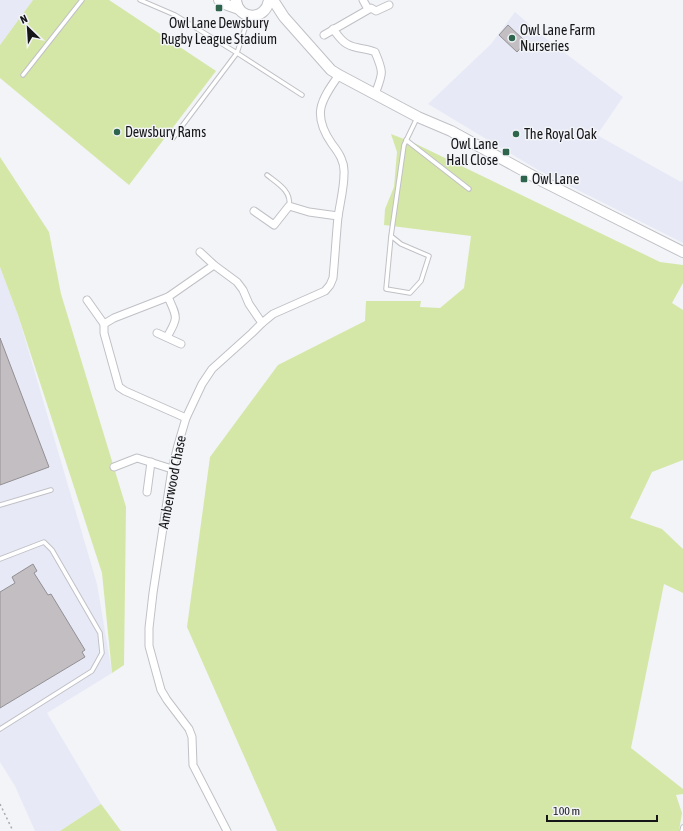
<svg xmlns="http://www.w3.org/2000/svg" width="683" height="831" font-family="'Asap Condensed',sans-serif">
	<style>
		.built { fill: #e7eaf6 }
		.green { fill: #d5e7a7 }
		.building { fill: #c2bec1; stroke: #939093 }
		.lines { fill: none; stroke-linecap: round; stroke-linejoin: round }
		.service-casing { stroke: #c0c1c6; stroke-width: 5.5 }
		.minor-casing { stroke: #c0c1c6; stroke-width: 9 }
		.secondary-casing { stroke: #c0c1c6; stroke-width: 12 }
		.path { stroke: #a9abae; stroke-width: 1.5; stroke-dasharray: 2 3; stroke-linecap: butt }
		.service { stroke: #fff; stroke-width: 3.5 }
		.minor { stroke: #fff; stroke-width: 7 }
		.secondary { stroke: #fff; stroke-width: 10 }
		.poi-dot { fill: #2e654c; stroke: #f2f4f8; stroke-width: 1.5 }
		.labels { text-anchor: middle; stroke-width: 3; stroke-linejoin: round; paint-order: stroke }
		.poi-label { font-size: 14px; fill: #161618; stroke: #f2f4f8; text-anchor: start }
		.street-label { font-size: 14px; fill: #161618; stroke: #f2f4f8 }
	</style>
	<rect width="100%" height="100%" fill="#f2f4f8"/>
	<g class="built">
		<polygon points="0,0 33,0 0,45"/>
		<polygon points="515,12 544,37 623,97 597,135 681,182 683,180 683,243 538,170 428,104 491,44"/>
		<polygon points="0,267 18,315 97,584 112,673 47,713 101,804 60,831 35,831 15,786 0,762"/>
	</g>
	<g class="green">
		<polygon points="33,0 109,0 216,71 129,185 0,78 0,45"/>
		<polygon points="391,134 414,143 660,262 683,265 683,283 672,303 683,310 683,460 652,472 630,518 662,529 683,549 683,593 664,584 631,748 683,789 683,794 676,795 682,813 679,831 277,831 187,627 210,457 278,365 365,321 366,301 421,301 420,307 440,308 464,288 471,236 384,225 385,209 394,187 397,152"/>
		<polygon points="0,157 49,232 61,294 126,507 124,665 112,673 102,573 18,315 0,267"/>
		<polygon points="101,804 121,831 60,831"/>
	</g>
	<g class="building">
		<polygon points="508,25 526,42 517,52 499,35"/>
		<polygon points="0,338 49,467 0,485"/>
		<polygon points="33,564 37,571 34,573 48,595 51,594 85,650 82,652 85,657 0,708 0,592 15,583 12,577"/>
	</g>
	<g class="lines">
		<defs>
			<g id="service">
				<polyline points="140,0 175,15 237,53 249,16"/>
				<polyline points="23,75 82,0"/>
				<polyline points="173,138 237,53 302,95"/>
				<polyline points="406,140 469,189"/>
				<path d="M 267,175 C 277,183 292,191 289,206"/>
				<polyline points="391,236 401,244 429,256 421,281 410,293 386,289 391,236 404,145 417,118"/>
				<polyline points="0,505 51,490"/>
				<polyline points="0,559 44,542 52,550 100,633 102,653 92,671 0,729"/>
				<polyline points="682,831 683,827"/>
			</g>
			<g id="minor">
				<polyline points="363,0 368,9"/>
				<path d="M 333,29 C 337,34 341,41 347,44 C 355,49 366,48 375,52 C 384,73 383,73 375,94"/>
				<polyline points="324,35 371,8 376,11 389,5"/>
				<polyline points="254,211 274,225 289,206 309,212 338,216"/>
				<polyline points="200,252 214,265"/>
				<polyline points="87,300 104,324"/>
				<polyline points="157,333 181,344"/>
				<path d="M 167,337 C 179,317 177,317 168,297"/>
				<polyline points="186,418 125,391 119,387 104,333 104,324 114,318 168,297 214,265 237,282 243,290 249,304 262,323"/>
				<polyline points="114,467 137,458 172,469"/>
				<polyline points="147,492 151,462"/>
				<path d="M 227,831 L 193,765 L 192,737 L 189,729 L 167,700 L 161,690 L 149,646 L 149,628 L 153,593 L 172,469 L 178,445 L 186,418 L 202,384 L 212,369 L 252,333 L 262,323 L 273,314 L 325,291 L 330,285 L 333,278 C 335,257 336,237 338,217 C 340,203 344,188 344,174 C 345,162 339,153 332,144 C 312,115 320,101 339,75"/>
			</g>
			<g id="secondary">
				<polyline points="219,0 222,3 239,9"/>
				<path d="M 236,0 C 238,21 266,21 269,0"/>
				<polyline points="273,0 284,17 331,70 339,75 418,117 451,131 544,182 683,252"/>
			</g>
		</defs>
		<use href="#service" class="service-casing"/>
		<use href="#minor" class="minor-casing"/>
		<use href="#secondary" class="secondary-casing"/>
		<polyline class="path" points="0,804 13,831"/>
		<use href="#service" class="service"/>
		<use href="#minor" class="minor"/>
		<use href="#secondary" class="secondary"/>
	</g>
	<g class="poi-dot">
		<rect x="215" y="4" width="8" height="8" rx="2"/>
		<circle cx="512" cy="38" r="4"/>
		<circle cx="117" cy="132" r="4"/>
		<circle cx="516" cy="134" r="4"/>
		<rect x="502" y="148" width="8" height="8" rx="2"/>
		<rect x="520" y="175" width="8" height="8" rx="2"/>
	</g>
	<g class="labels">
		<g class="poi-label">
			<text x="219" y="28" text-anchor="middle">Owl Lane Dewsbury<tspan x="219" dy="16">Rugby League Stadium</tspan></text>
			<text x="520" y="35">Owl Lane Farm<tspan x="520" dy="16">Nurseries</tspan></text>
			<text x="125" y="137">Dewsbury Rams</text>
			<text x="524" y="139">The Royal Oak</text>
			<text x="498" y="149" text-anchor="end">Owl Lane<tspan x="498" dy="16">Hall Close</tspan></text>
			<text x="532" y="184">Owl Lane</text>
		</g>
		<g class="street-label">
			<text transform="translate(172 482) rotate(-79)" y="5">Amberwood Chase</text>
		</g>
	</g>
	<g transform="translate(28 28) rotate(335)" stroke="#f2f4f8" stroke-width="3" paint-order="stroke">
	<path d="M0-3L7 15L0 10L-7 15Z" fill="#161618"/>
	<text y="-6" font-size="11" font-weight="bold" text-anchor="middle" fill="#161618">N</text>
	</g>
	<path d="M547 815v6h110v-6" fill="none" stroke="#161618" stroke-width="2"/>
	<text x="553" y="815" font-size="12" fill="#161618" stroke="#f2f4f8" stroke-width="3" paint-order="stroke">100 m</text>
</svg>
